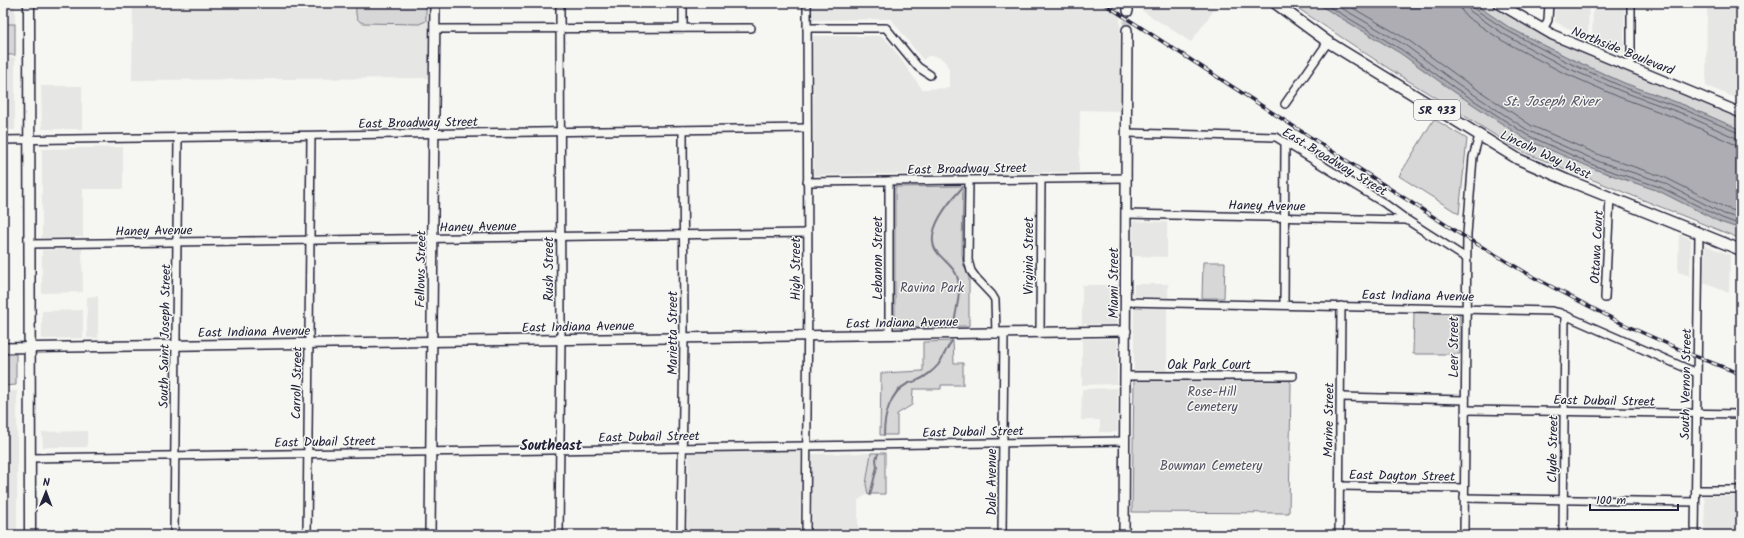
<svg xmlns="http://www.w3.org/2000/svg" width="1744" height="538" font-family="Kalam,sans-serif">
	<style>
		.built { fill: #e6e6e4 }
		.green { fill: #d7d7d7; stroke: #7c7c89 }
		.water { fill: #adadb3; stroke: #757583 }
		.lines { fill: none; stroke-linecap: round; stroke-linejoin: round }
		.shore { stroke: #5a5a6b; stroke-width: 1 }
		.stream { stroke: #757583; stroke-width: 2 }
		.secondary-tunnel { stroke: #cccccd; stroke-width: 9; stroke-dasharray: 9 4.5; stroke-linecap: butt }
		.street-casing { stroke: #22223b; stroke-width: 10 }
		.secondary-casing { stroke: #22223b; stroke-width: 12 }
		.primary-casing { stroke: #22223b; stroke-width: 13 }
		.street { stroke: #f6f6f2; stroke-width: 7 }
		.secondary { stroke: #f6f6f2; stroke-width: 9 }
		.primary { stroke: #f6f6f2; stroke-width: 10 }
		.rail-casing { stroke: #22223b; stroke-width: 3.5 }
		.rail { stroke: #f6f6f2; stroke-width: 2; stroke-dasharray: 6; stroke-linecap: butt }
		.labels { text-anchor: middle; stroke-width: 3; stroke-linejoin: round; paint-order: stroke }
		.shield { fill: #f6f6f2; stroke: #626272; stroke-width: 1 }
		.shield-label { font-size: 12px; font-weight: bold; fill: #22223b }
		.street-label { font-size: 13px; fill: #22223b; stroke: #f6f6f2 }
		.park-label { font-size: 13px; fill: #4f4f62; stroke: #f6f6f2 }
		.water-label { font-size: 14px; font-style: italic; fill: #535365; stroke: #f6f6f2 }
		.neighbourhood-label { font-size: 14px; font-weight: bold; fill: #22223b; stroke: #f6f6f2 }
	</style>
	<rect width="100%" height="100%" fill="#f6f6f2"/>
	<filter id="ink" filterUnits="userSpaceOnUse"><feTurbulence type="fractalNoise" baseFrequency=".025" numOctaves="2"/><feDisplacementMap in="SourceGraphic" scale="8" xChannelSelector="R" yChannelSelector="G"/><feConvolveMatrix kernelMatrix="1 2 1 2 8 2 1 2 1" color-interpolation-filters="sRGB"/></filter>
	<g filter="url(#ink)">
		<g class="built">
			<rect x="3" y="3" width="12" height="21"/>
			<polygon points="133,3 429,3 428,78 132,80"/>
			<polygon points="812,3 1116,3 1120,6 1120,111 1080,110 1079,172 814,175 813,36 882,36 890,44 922,89 949,88 949,69 946,63 942,59 935,56 928,56 923,60 891,19 812,20"/>
			<polygon points="1135,3 1219,3 1191,42 1135,6"/>
			<polygon points="1555,3 1589,3 1588,38 1555,22"/>
			<polygon points="1593,3 1625,3 1624,53 1592,40"/>
			<polygon points="1707,8 1738,9 1737,97 1736,98 1706,86"/>
			<polygon points="15,57 15,130 3,130 3,58"/>
			<polygon points="41,86 82,86 82,129 42,129"/>
			<polygon points="123,147 123,189 83,189 83,237 42,238 42,149"/>
			<polygon points="1133,221 1167,222 1167,257 1133,256"/>
			<polygon points="1679,234 1691,239 1690,276 1678,272"/>
			<polygon points="1705,245 1730,255 1729,293 1704,283"/>
			<polygon points="82,249 83,292 42,293 42,250"/>
			<polygon points="1134,284 1168,284 1168,297 1134,296"/>
			<polygon points="1082,285 1119,285 1117,324 1082,324"/>
			<polygon points="98,296 98,338 87,338 87,297"/>
			<rect x="1134" y="307" width="33" height="64"/>
			<polygon points="83,310 83,338 42,339 42,311"/>
			<polygon points="1082,339 1116,339 1118,341 1117,384 1082,385"/>
			<polygon points="1117,388 1117,432 1100,432 1100,420 1081,420 1082,389"/>
			<rect x="3" y="391" width="14" height="144"/>
			<polygon points="87,431 87,447 43,447 42,432"/>
			<polygon points="801,450 800,535 687,535 689,453"/>
			<polygon points="871,453 866,484 868,494 858,500 858,535 812,535 812,454"/>
			<polygon points="1703,496 1741,496 1741,535 1704,535 1705,501"/>
		</g>
		<g class="green">
			<path d="M 356,3 L 426,3 L 426,21 L 419,24 L 363,23 C 354,20 356,11 356,3 Z"/>
			<polygon points="1290,3 1316,3 1400,53 1453,91 1525,139 1597,170 1659,191 1720,222 1741,229 1741,239 1528,154 1514,147 1380,63"/>
			<polygon points="1473,3 1491,3 1549,39 1736,116 1741,118 1741,130 1684,105 1624,83 1567,57 1510,28"/>
			<rect x="3" y="24" width="12" height="31"/>
			<polygon points="1434,119 1467,139 1459,214 1399,176"/>
			<polygon points="963,186 962,254 963,263 969,278 969,326 895,327 895,187"/>
			<polygon points="1203,262 1225,262 1224,298 1202,298"/>
			<polygon points="1414,312 1460,312 1460,354 1413,354"/>
			<polygon points="953,341 954,363 963,363 963,385 941,385 941,389 913,389 912,405 897,414 897,435 880,435 881,373 923,371 923,342"/>
			<polygon points="16,354 16,385 3,386 3,355"/>
			<polygon points="1134,379 1289,380 1291,383 1289,513 1132,512"/>
			<polygon points="871,453 885,453 885,494 868,494 866,484"/>
		</g>
		<polygon class="water" points="1316,3 1473,3 1510,28 1567,57 1624,83 1684,105 1741,130 1741,229 1720,222 1659,191 1597,170 1525,139 1453,91 1400,53"/>
		<g class="lines">
			<g class="shore">
				<polyline points="1323,3 1402,50 1455,88 1527,135 1598,167 1660,187 1722,218 1741,225"/>
				<polyline points="1333,3 1405,45 1458,84 1529,131 1600,162 1662,182 1724,214 1741,219"/>
				<polyline points="1344,3 1408,40 1462,79 1532,126 1602,156 1664,177 1726,208 1741,213"/>
				<polyline points="1460,3 1462,11 1467,17 1503,41 1560,71 1619,97 1679,119 1734,144 1741,145"/>
				<polyline points="1466,3 1470,11 1505,35 1563,66 1621,91 1681,113 1736,138 1741,139"/>
				<polyline points="1471,3 1473,8 1508,31 1565,61 1623,87 1683,109 1741,134"/>
			</g>
			<g class="stream">
				<path d="M 954,324 C 956,309 962,290 957,276 C 954,267 943,260 937,252 C 923,233 949,202 962,188"/>
				<path d="M 884,435 C 884,418 889,393 907,384 C 910,382 915,382 918,380 C 924,378 934,370 938,365 C 943,358 946,349 952,341"/>
				<polyline points="870,495 877,467 876,459 878,454"/>
			</g>
			<polyline class="secondary-tunnel" points="1127,30 1128,11"/>
			<defs>
				<g id="street">
					<polyline points="683,3 683,28"/>
					<polyline points="807,28 886,28 918,67 930,75"/>
					<polyline points="435,29 751,28"/>
					<polyline points="1543,30 1548,20 1549,3"/>
					<polyline points="1631,67 1631,3"/>
					<polyline points="1285,104 1328,42"/>
					<polyline points="1127,133 1276,137 1384,203 1407,220 1466,258"/>
					<polyline points="3,140 807,128"/>
					<polyline points="969,180 968,260 971,271 976,278 992,295 995,300 996,334"/>
					<polyline points="889,181 889,335"/>
					<polyline points="807,182 1127,178"/>
					<polyline points="1126,214 1406,220"/>
					<polyline points="29,244 807,233"/>
					<polyline points="1605,298 1610,197"/>
					<polyline points="1126,302 1551,311 1560,313 1697,373"/>
					<polyline points="1284,305 1285,143"/>
					<polyline points="1040,333 1041,179"/>
					<polyline points="1126,376 1293,376"/>
					<polyline points="1341,397 1465,400"/>
					<polyline points="1466,410 1741,414"/>
					<polyline points="30,458 1125,441"/>
					<polyline points="1339,486 1464,488"/>
					<polyline points="1696,490 1741,490"/>
					<polyline points="1464,498 1695,502"/>
					<polyline points="174,535 178,138"/>
					<polyline points="307,535 311,136"/>
					<polyline points="559,535 561,339 560,3"/>
					<polyline points="681,535 684,338 683,130"/>
					<polyline points="806,535 808,291 807,3"/>
					<polyline points="1002,535 1004,334"/>
					<polyline points="1339,535 1341,306"/>
					<polyline points="1464,535 1467,234 1473,157 1479,136"/>
					<polyline points="1563,535 1565,315"/>
					<polyline points="1695,535 1699,233"/>
				</g>
				<g id="secondary">
					<polyline points="1498,3 1553,35 1741,113"/>
					<polyline points="1128,11 1128,3"/>
					<polyline points="3,348 1126,331"/>
					<polyline points="430,535 435,3"/>
					<polyline points="1124,535 1127,30"/>
				</g>
				<g id="primary">
					<polyline points="29,3 30,535"/>
					<polyline points="1275,3 1328,42 1518,159 1567,180 1741,250"/>
				</g>
			</defs>
			<use href="#street" class="street-casing"/>
			<use href="#secondary" class="secondary-casing"/>
			<use href="#primary" class="primary-casing"/>
			<use href="#street" class="street"/>
			<use href="#secondary" class="secondary"/>
			<use href="#primary" class="primary"/>
			<defs>
				<polyline id="rail" points="1103,3 1460,234 1535,278 1623,324 1697,357 1741,374"/>
			</defs>
			<use href="#rail" class="rail-casing"/>
			<use href="#rail" class="rail"/>
		</g>
	</g>
	<g class="labels">
		<rect class="shield" x="1414" y="100" width="46" height="20" rx="3"/>
		<g class="shield-label">
			<text x="1437" y="114">SR 933</text>
		</g>
		<g class="street-label">
			<text transform="translate(1623 50) rotate(22)" y="5">Northside Boulevard</text>
			<text transform="translate(418 122) rotate(-1)" y="5">East Broadway Street</text>
			<text transform="translate(1546 154) rotate(25)" y="5">Lincoln Way West</text>
			<text transform="translate(1335 161) rotate(31)" y="5">East Broadway Street</text>
			<text transform="translate(967 168) rotate(-1)" y="5">East Broadway Street</text>
			<text transform="translate(1267 205) rotate(1)" y="5">Haney Avenue</text>
			<text transform="translate(478 226) rotate(-1)" y="5">Haney Avenue</text>
			<text transform="translate(154 230) rotate(-1)" y="5">Haney Avenue</text>
			<text transform="translate(1596 247) rotate(-87)" y="5">Ottawa Court</text>
			<text transform="translate(1028 256) rotate(-90)" y="5">Virginia Street</text>
			<text transform="translate(877 258) rotate(-90)" y="5">Lebanon Street</text>
			<text transform="translate(420 269) rotate(-89)" y="5">Fellows Street</text>
			<text transform="translate(548 269) rotate(-90)" y="5">Rush Street</text>
			<text transform="translate(795 269) rotate(-90)" y="5">High Street</text>
			<text transform="translate(1113 283) rotate(-90)" y="5">Miami Street</text>
			<text transform="translate(1418 295) rotate(1)" y="5">East Indiana Avenue</text>
			<text transform="translate(902 322) rotate(-1)" y="5">East Indiana Avenue</text>
			<text transform="translate(578 326) rotate(-1)" y="5">East Indiana Avenue</text>
			<text transform="translate(254 331) rotate(-1)" y="5">East Indiana Avenue</text>
			<text transform="translate(672 333) rotate(-90)" y="5">Marietta Street</text>
			<text transform="translate(164 336) rotate(-89)" y="5">South Saint Joseph Street</text>
			<text transform="translate(1453 347) rotate(-90)" y="5">Leer Street</text>
			<text x="1209" y="369">Oak Park Court</text>
			<text transform="translate(296 383) rotate(-89)" y="5">Carroll Street</text>
			<text transform="translate(1685 384) rotate(-89)" y="5">South Vernon Street</text>
			<text transform="translate(1604 400) rotate(1)" y="5">East Dubail Street</text>
			<text transform="translate(1328 420) rotate(-89)" y="5">Marine Street</text>
			<text transform="translate(973 431) rotate(-1)" y="5">East Dubail Street</text>
			<text transform="translate(649 436) rotate(-1)" y="5">East Dubail Street</text>
			<text transform="translate(325 441) rotate(-1)" y="5">East Dubail Street</text>
			<text transform="translate(1552 449) rotate(-89)" y="5">Clyde Street</text>
			<text transform="translate(1402 475) rotate(1)" y="5">East Dayton Street</text>
			<text transform="translate(991 482) rotate(-90)" y="5">Dale Avenue</text>
		</g>
		<g class="park-label">
			<text x="932" y="292">Ravina Park</text>
			<text x="1212" y="396">Rose-Hill<tspan x="1212" dy="15">Cemetery</tspan></text>
			<text x="1211" y="470">Bowman Cemetery</text>
		</g>
		<g class="water-label">
			<text x="1551" y="106">St. Joseph River</text>
		</g>
		<g class="neighbourhood-label">
			<text x="551" y="450">Southeast</text>
		</g>
	</g>
	<rect width="1744" height="538" fill="none" stroke="#f6f6f2" stroke-width="16"/>
	<rect x="8" y="8" width="1728" height="522" fill="none" stroke="#22223b" stroke-width="1.5" filter="url(#ink)"/>
	<g transform="translate(46 492) rotate(1)" stroke="#f6f6f2" stroke-width="3" paint-order="stroke">
	<path d="M0-3L7 15L0 10L-7 15Z" fill="#22223b"/>
	<text y="-6" font-size="11" font-weight="bold" text-anchor="middle" fill="#22223b">N</text>
	</g>
	<path d="M1590 504v6h88v-6" fill="none" stroke="#22223b" stroke-width="2"/>
	<text x="1596" y="504" font-size="12" fill="#22223b" stroke="#f6f6f2" stroke-width="3" paint-order="stroke">100 m</text>
</svg>
